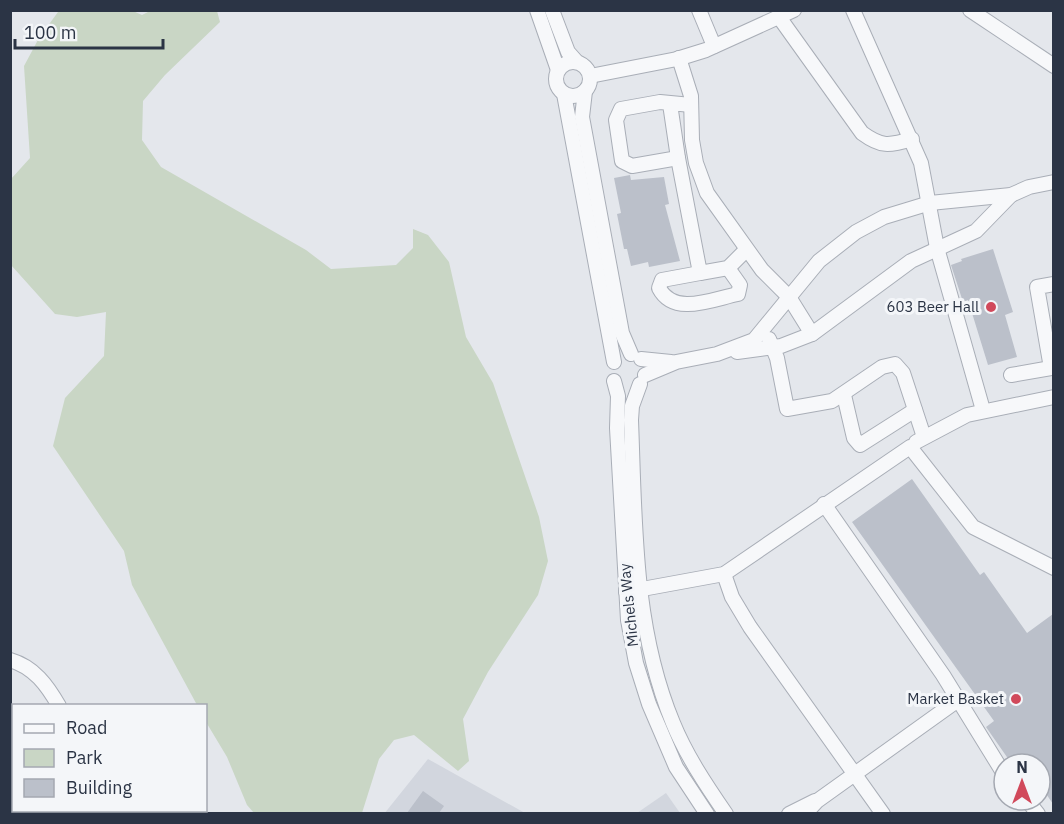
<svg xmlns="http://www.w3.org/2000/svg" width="1064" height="824" font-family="'IBM Plex Sans',sans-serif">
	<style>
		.built { fill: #d2d6de }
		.green { fill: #c9d6c5 }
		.building { fill: #bbc0ca }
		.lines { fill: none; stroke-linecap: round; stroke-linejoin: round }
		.minor-casing { stroke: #a9aeb7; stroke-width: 16 }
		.minor { stroke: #f7f8fa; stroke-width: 14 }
		.poi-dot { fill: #d1495b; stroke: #f4f6f9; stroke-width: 2 }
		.labels { text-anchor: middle; stroke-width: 6; stroke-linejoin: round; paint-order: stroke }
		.poi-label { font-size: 15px; fill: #2b3445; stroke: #f4f6f9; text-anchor: end }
		.street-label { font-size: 15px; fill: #2b3445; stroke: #f4f6f9 }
	</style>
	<rect width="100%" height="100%" fill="#e4e7ec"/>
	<g class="built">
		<polygon points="428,759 525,813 384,814"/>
		<polygon points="666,793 680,813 637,813"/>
	</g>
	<polygon class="green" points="64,10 133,11 142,15 150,11 217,11 220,22 165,75 143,101 142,140 161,167 306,250 331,269 396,265 413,248 413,229 428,235 449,262 466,337 493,383 539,517 548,561 538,595 488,672 463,719 469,761 458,771 414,735 394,740 379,759 362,813 254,813 247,805 227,757 206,722 206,706 197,705 132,585 124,551 53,446 65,398 104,356 106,312 77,317 55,314 11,265 11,179 30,158 24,66 39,38 58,12"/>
	<g class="building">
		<polygon points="630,175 631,180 664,177 669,204 665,205 680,261 649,267 648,262 631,266 627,249 624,249 617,214 621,213 614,178"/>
		<polygon points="993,249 1013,312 1005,315 1017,357 988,365 968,300 963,302 951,265 962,261 961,259"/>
		<polygon points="912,479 980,575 984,572 1027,633 1053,614 1053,804 1040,785 1040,764 1025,764 1018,754 1009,760 986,727 994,721 852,522"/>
		<polygon points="423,791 444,806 439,813 407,813"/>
	</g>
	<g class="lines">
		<defs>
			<g id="minor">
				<polyline points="537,10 558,70"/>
				<polyline points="552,10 568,52 576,61"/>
				<polyline points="699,10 714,46"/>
				<polyline points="853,10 921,163 937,248 983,410"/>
				<polyline points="970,10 1054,66"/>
				<path d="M 779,17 L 862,133 C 881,147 889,146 912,139"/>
				<polyline points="679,58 691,96 692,140 696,163 707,193 762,270 789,297 812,334"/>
				<circle cx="573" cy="79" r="17"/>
				<polyline points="590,76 677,59 706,50 794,10"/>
				<polyline points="585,91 582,117 622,333 631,354"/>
				<polyline points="564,94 614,362"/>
				<polyline points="670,104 678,158 632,166 622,161 616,120 621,109 660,102 691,105"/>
				<polyline points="678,158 700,273 728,268 746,250"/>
				<path d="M 700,273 L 662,280 L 659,288 C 674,317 713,299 738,294 L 740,285 L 728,268"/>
				<polyline points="1054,284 1037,287 1051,368 1054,367"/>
				<polyline points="769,339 777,358 787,409 832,401 882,367 895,364 903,373 924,437"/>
				<polyline points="737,352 781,346 812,334 911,261 976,231 1011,195"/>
				<polyline points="641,359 671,362"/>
				<polyline points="645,375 676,362 717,354 754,340 819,261 856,232 884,217 930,203 1011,195 1029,187 1054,182"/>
				<polyline points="1011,375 1051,368"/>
				<polyline points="614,381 618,396 617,428 628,620 636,663 649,704 676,767 707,814"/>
				<path d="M 640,384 L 632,406 L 631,420 C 635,522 633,627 673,723 C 686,755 706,785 726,814"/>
				<polyline points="844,395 854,438 860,445 915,410"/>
				<polyline points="916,442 967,415 1054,397"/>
				<polyline points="824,504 943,675 1004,774"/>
				<polyline points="724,574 732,597 750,627 883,814"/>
				<polyline points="626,592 724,574 910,447 973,527 1054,568"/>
				<path d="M 10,660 C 34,667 47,685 59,706"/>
				<polyline points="1027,800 1038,814"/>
				<polyline points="106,810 108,814"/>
				<polyline points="143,810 145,814"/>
				<polyline points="789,814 815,801"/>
				<polyline points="805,814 817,801 958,700"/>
			</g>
		</defs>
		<use href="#minor" class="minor-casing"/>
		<use href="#minor" class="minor"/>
	</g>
	<g class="poi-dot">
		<circle cx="991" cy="307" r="6"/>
		<circle cx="1016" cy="699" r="6"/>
	</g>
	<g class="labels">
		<g class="poi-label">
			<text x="979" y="312">603 Beer Hall</text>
			<text x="1004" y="704">Market Basket</text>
		</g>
		<g class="street-label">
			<text transform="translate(629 605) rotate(-96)" y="5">Michels Way</text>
		</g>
	</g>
	<rect width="1064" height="824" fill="none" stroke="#2b3445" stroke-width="24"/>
	<rect x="12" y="704" width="195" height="108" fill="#f4f6f9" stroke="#a4a8b1" stroke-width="1.5"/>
	<rect x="24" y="724" width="30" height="9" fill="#f7f8fa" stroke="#a4a8b1" stroke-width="1.5"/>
	<text x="66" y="734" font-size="18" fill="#2b3445">Road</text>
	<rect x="24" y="749" width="30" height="18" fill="#c9d6c5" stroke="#a4a8b1" stroke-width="1.5"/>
	<text x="66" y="764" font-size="18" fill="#2b3445">Park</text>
	<rect x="24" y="779" width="30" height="18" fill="#bbc0ca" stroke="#a4a8b1" stroke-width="1.5"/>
	<text x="66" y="794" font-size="18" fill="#2b3445">Building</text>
	<g transform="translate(1022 782)"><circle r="28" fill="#f4f6f9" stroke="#a4a8b1" stroke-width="1.5"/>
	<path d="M0-4.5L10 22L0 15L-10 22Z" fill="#d1495b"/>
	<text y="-9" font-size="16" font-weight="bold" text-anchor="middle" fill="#2b3445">N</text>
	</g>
	<path d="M15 39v9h148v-9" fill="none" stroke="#2b3445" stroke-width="3"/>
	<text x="24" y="39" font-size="18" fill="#2b3445" stroke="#f4f6f9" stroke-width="4.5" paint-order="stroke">100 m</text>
</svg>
